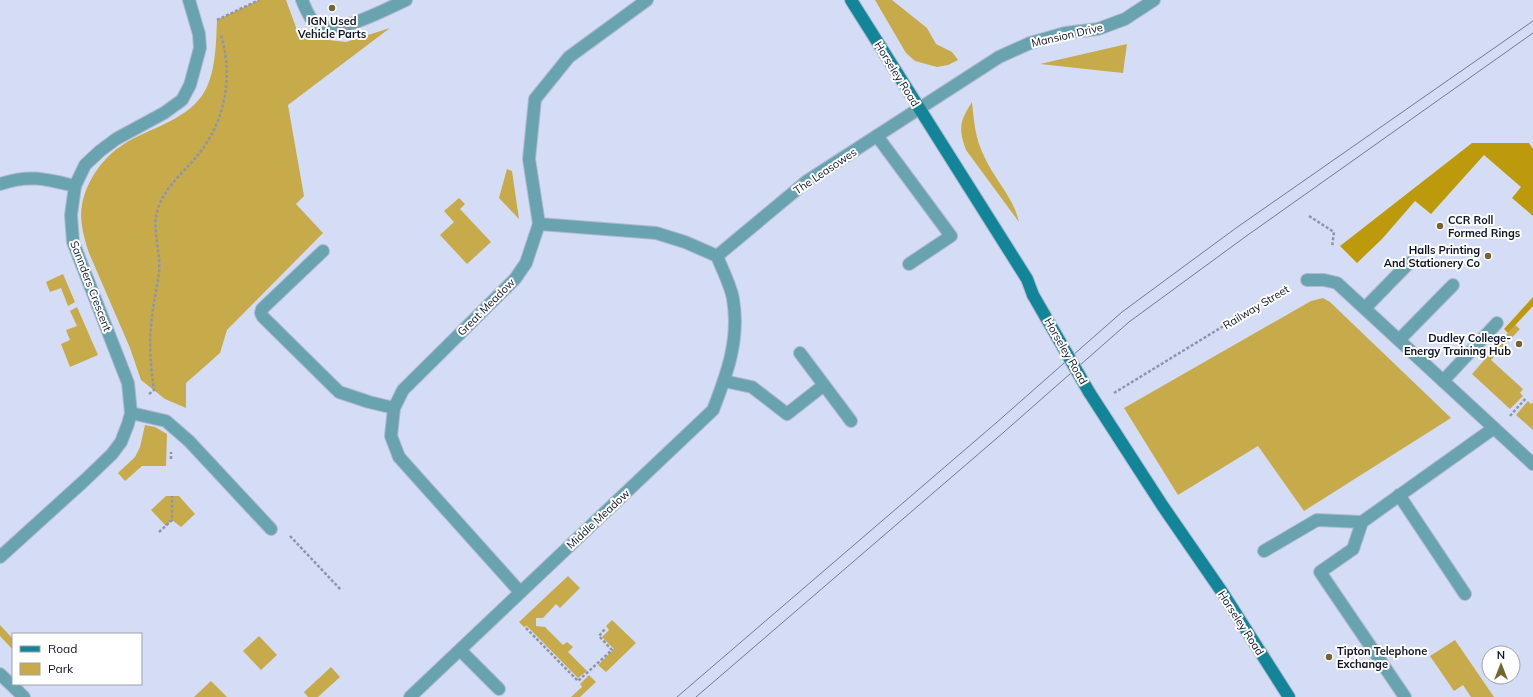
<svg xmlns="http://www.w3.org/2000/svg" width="1533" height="697" font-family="Mulish,sans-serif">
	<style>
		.green { fill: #c7aa4a }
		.forest { fill: #bd9a0b }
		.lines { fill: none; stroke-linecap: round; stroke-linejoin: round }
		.lane-casing { stroke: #b1b9d1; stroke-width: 14 }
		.street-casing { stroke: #b1b9d1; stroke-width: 14 }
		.secondary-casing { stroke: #b1b9d1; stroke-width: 14 }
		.path { stroke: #8e94ac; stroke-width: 2.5; stroke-dasharray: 3 2; stroke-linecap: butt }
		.lane { stroke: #69a3b0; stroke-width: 12 }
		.street { stroke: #69a3b0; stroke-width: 12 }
		.secondary { stroke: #128698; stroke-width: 12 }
		.tram { stroke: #737991; stroke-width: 1 }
		.secondary-bridge-casing { stroke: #b1b9d1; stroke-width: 14; stroke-linecap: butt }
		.secondary-bridge { stroke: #128698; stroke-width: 12 }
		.poi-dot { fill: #746431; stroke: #fff; stroke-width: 1.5 }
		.labels { text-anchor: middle; stroke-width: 4; stroke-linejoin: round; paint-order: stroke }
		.poi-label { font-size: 11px; font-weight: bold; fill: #0f142a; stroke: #fff; text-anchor: start }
		.street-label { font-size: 11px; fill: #0f142a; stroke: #fff }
	</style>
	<rect width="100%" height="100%" fill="#d5ddf6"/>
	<g class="green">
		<path d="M 259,0 L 286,0 L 297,30 L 319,39 L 346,42 L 390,28 L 288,105 L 304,196 L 296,204 L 323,233 L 227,330 L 220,353 L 186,383 L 186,408 L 165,399 L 141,380 L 130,348 L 89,253 C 84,238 79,220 82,205 C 86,181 104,156 124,144 C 150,128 183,121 201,97 C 216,77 216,43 217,20 Z"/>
		<polygon points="875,0 892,0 927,28 936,44 952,52 958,60 948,65 937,67 915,61 906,53"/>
		<polygon points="1127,44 1123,73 1040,64"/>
		<path d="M 972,102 C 974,121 975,138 984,156 C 994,179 1014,198 1019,222 L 966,150 C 958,128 960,121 972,102 Z"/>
		<polygon points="507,169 512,171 519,219 499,198"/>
		<polygon points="459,198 465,204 460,209 491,242 467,264 440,235 454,222 444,211"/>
		<polygon points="63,274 75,302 68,306 61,288 50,292 46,282"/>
		<polygon points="1323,298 1330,302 1451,418 1304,511 1258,446 1178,495 1124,408 1311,301"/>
		<polygon points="77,307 98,355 70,367 61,344 70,340 66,330 77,326 70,311"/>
		<polygon points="1515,325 1520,329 1491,360 1523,389 1520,393 1523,396 1510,409 1472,374"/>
		<polygon points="1528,401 1531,404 1533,402 1533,430 1516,415"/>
		<polygon points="145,425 155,427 167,434 166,466 142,466 125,481 118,473 135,457 140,447"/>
		<polygon points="166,496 179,496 195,514 181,527 172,520 166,526 151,510"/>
		<polygon points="568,576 580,588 560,608 556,604 543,618 536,618 536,626 545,627 563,645 567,642 573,647 568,652 587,671 578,678 527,626 524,627 519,622"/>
		<polygon points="612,620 636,643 606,672 598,665 614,649 602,637 609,630 606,626"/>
		<polygon points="0,625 13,639 13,650 0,636"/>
		<polygon points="259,636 277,655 261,670 243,651"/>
		<polygon points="1455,640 1494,697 1471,697 1463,685 1454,691 1430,656"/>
		<polygon points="331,667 340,677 318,697 308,697 304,692"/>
		<polygon points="589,675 596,682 580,697 571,697 582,687 580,684"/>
		<polygon points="211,681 227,697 194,697"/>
	</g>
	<g class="forest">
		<polygon points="1472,143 1529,143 1533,149 1533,216 1512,198 1521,187 1484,155 1431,214 1415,201 1382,239 1357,263 1340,246"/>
		<polygon points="1533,297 1533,306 1508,333 1504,329"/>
	</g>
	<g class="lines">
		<defs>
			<g id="lane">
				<path d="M 302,0 C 305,7 309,19 316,24 C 336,37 386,9 406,0"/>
				<polyline points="1365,308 1409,263"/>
				<polyline points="1399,340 1453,285"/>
				<polyline points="1443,381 1497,323"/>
				<polyline points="1399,495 1465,594"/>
				<polyline points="1264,551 1317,520 1362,522"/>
				<polyline points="1405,697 1320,572 1353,549 1362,522 1494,428"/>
			</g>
			<g id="street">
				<polyline points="877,136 951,236 909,264"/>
				<path d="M 0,184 C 30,174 46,179 75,186"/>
				<polyline points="323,251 262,309 261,313 263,317 339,392 369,402 394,408"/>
				<polyline points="717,256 807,181 999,57 1030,43 1065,33 1098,29 1125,19 1154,0"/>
				<polyline points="1307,280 1324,280 1337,283 1533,464"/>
				<polyline points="800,353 851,421"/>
				<polyline points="724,381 752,387 787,414 824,385"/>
				<polyline points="131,413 166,421 189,441 271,529"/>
				<polyline points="0,557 85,480 112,454 121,442 128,424 131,413 128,383 73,242 71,215 75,186 85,165 100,151 116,139 164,113 182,100 190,85 200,48 199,34 189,0"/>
				<polyline points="520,592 399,457 391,436 394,408 403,390 515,279 526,263 539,224 529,159 535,99 569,57 647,0"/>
				<polyline points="461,651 499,689"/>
				<polyline points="0,674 24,697"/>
				<path d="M 410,697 L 713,410 C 727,374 740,339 733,299 C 731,286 722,269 717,256 L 685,242 L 656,233 L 539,224"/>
			</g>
			<g id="secondary">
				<polyline points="851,0 1027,279 1033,295"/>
				<polyline points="1089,392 1162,505 1222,592 1289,697"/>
			</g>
		</defs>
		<use href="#lane" class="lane-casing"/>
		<use href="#street" class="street-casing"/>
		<use href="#secondary" class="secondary-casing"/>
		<g class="path">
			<polyline points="217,20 259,0"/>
			<polyline points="1309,216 1334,232 1332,247"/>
			<polyline points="1114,393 1289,286"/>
			<path d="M 149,394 L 154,390 C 151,368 149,348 151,326 C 152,308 157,290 159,272 C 161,253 152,229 157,212 C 163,187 187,170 201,151 C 226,118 233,74 221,35"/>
			<polyline points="1510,416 1526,398"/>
			<polyline points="171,459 171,452"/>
			<polyline points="159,532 172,520 172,496"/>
			<polyline points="290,536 341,590"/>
			<polyline points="526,628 578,681 612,650 599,636 605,629"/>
		</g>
		<use href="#lane" class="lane"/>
		<use href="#street" class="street"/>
		<use href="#secondary" class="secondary"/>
		<g class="tram">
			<polyline points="677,697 996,423 1122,312 1236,228 1533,21"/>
			<polyline points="696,697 1004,432 1129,322 1245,237 1533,33"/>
		</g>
		<defs>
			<polyline id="secondary-bridge" points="1033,295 1089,392"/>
		</defs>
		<use href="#secondary-bridge" class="secondary-bridge-casing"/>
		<use href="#secondary-bridge" class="secondary-bridge"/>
	</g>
	<g class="poi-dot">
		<circle cx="332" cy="8" r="4"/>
		<circle cx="1440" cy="226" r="4"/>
		<circle cx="1488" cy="256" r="4"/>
		<circle cx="1519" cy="344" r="4"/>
		<circle cx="1329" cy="657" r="4"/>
	</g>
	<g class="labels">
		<g class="poi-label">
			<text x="332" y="25" text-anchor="middle">IGN Used<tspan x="332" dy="13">Vehicle Parts</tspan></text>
			<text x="1448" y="224">CCR Roll<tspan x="1448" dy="13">Formed Rings</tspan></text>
			<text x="1480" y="254" text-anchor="end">Halls Printing<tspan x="1480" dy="13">And Stationery Co</tspan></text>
			<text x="1511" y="342" text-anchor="end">Dudley College-<tspan x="1511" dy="13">Energy Training Hub</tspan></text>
			<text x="1337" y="655">Tipton Telephone<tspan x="1337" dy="13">Exchange</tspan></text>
		</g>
		<g class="street-label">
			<text transform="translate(1067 35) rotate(-13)" y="4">Mansion Drive</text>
			<text transform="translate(897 74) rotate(58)" y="4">Horseley Road</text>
			<text transform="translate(825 171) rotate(-34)" y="4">The Leasowes</text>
			<text transform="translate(91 286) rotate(69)" y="4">Sannders Crescent</text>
			<text transform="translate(486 307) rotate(-45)" y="4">Great Meadow</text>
			<text transform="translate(1256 307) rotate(-31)" y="4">Railway Street</text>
			<text transform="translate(1066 351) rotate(60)" y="4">Horseley Road</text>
			<text transform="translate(598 519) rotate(-43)" y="4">Middle Meadow</text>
			<text transform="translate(1241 623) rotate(57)" y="4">Horseley Road</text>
		</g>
	</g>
	<rect x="12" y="633" width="130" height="52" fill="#ffffff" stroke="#9fa1aa"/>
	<rect x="20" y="646" width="20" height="6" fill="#128698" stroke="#9fa1aa"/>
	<text x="48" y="653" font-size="12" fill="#0f142a">Road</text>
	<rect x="20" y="663" width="20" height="12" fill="#c7aa4a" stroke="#9fa1aa"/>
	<text x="48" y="673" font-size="12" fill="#0f142a">Park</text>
	<g transform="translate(1501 665)"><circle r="19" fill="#ffffff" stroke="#9fa1aa"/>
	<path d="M0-3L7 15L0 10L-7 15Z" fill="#746431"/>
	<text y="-6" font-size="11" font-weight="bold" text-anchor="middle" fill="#0f142a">N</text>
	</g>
</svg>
